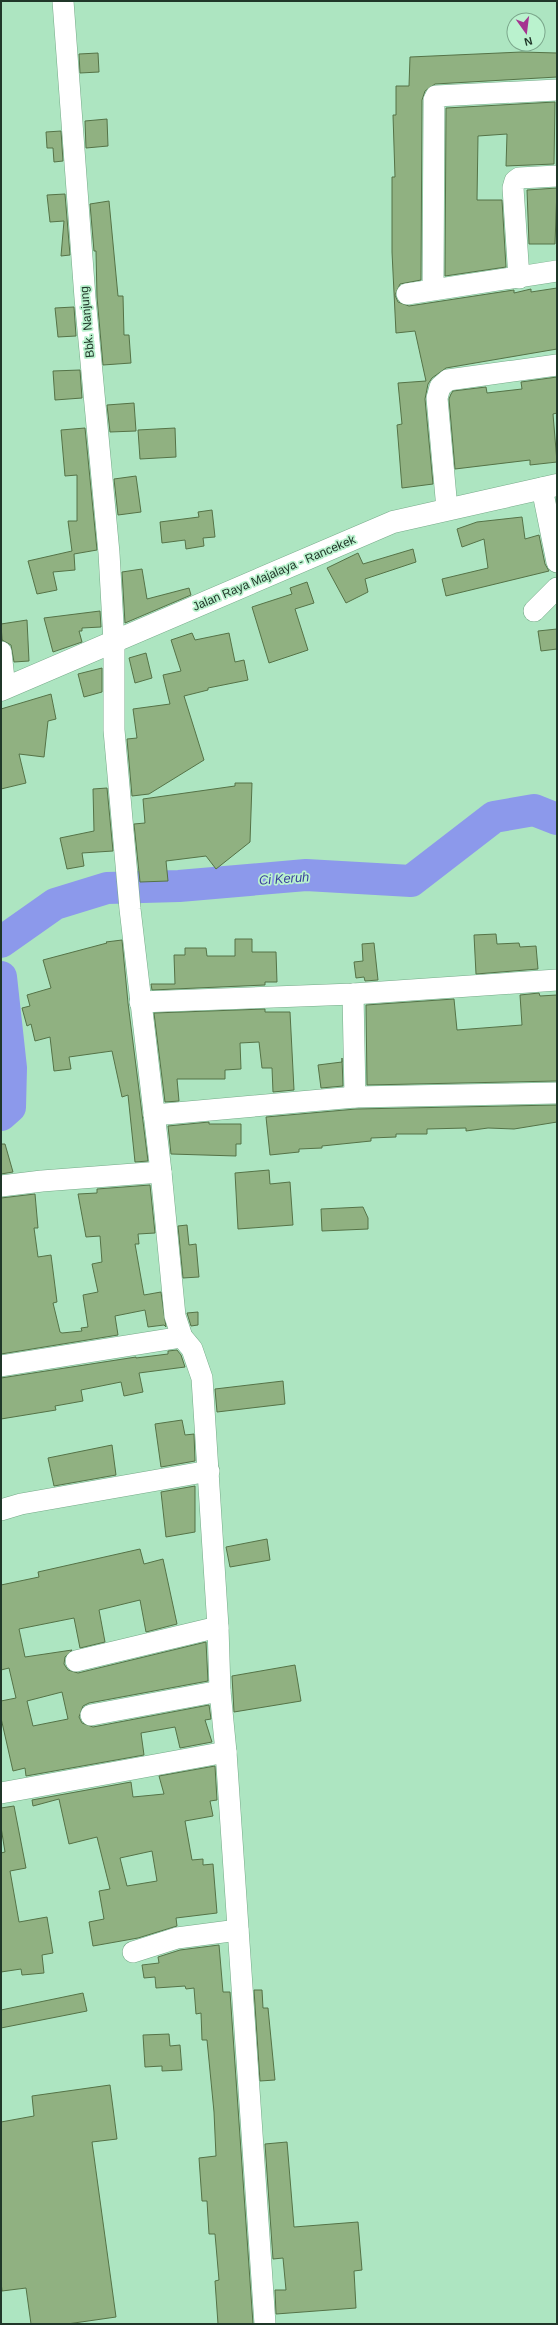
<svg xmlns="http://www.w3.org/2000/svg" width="558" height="2325" font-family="Arial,sans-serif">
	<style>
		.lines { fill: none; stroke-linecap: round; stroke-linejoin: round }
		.river { stroke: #8c99eb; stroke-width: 32 }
		.building { fill: #90b181; stroke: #557347; fill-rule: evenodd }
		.minor-casing { stroke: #75aa88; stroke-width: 22 }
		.secondary-casing { stroke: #75aa88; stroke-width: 23 }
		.minor { stroke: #fff; stroke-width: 21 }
		.secondary { stroke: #fff; stroke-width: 22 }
		.labels { text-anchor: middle; stroke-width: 3.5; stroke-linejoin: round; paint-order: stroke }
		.street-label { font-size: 12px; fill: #203729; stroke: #baf2ce }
		.water-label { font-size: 13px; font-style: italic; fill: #3a3e9d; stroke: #baf2ce }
	</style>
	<rect width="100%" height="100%" fill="#ade5c1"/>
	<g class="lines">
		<g class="river">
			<polyline points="1,942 55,904 107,888 179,886 306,875 411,881 494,817 534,810 557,819"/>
			<polyline points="1,977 11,1068 10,1107 1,1115"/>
		</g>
	</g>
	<g class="building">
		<polygon points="522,52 557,53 557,77 435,84 425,91 422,100 421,280 400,284 395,295 398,302 409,306 514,290 514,293 531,289 531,292 557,288 557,349 446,368 432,378 428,384 425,399 433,484 402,488 397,425 402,424 398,383 426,381 415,331 396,333 392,252 392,177 395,177 393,115 396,115 396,86 409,86 410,57"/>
		<polygon points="98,53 99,72 80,73 79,54"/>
		<polygon points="555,102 554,164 506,166 507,134 478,136 477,200 502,200 506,267 445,276 446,108"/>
		<polygon points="107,119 108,146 86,148 85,121"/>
		<polygon points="61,131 63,161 54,162 53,148 47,148 46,132"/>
		<polygon points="557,188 555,244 529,244 527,190"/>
		<polygon points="65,194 70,255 61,256 64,221 50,222 47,195"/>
		<polygon points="109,201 118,296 123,296 124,335 129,335 131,363 103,365 97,297 96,251 94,251 90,204"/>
		<polygon points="74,307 76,336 58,337 55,308"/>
		<polygon points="80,370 82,398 55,400 53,371"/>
		<polygon points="557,377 557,413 553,414 557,462 530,465 530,460 455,469 449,399 451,394 453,391 486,387 487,393 522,389 521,382"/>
		<polygon points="134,403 136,431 110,432 107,405"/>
		<polygon points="85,428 97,550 74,554 75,570 53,572 57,590 37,594 28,561 72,551 68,521 77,521 77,475 65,476 61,430"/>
		<polygon points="175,428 176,457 140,459 138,430"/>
		<polygon points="136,476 141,512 118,515 114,479"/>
		<polygon points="212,510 215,537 203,538 204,546 186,549 185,540 162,543 160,522 199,517 198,512"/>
		<polygon points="522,517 525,539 539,535 545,564 549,571 446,596 442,579 488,568 484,539 462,547 457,529 477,522"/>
		<polygon points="413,549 416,562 365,579 368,592 346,603 327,568 358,553 363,564"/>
		<polygon points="142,569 147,599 189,588 191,595 125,623 122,572"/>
		<polygon points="307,582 314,603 295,609 308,650 269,663 252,607 292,594 290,588"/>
		<polygon points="100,611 101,627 82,628 82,631 79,631 82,642 53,652 44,618"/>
		<polygon points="27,620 29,661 14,662 11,645 2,640 1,624"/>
		<polygon points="557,629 557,649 541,651 538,631"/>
		<polygon points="192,633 195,640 229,633 235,662 244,660 248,680 208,688 208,690 184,696 204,760 149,794 132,796 127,739 137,738 133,709 170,704 163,675 181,671 171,640"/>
		<polygon points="146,653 152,678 135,683 129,658"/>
		<polygon points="102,668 102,692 84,697 78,674"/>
		<polygon points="51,694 56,719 48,721 44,757 19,754 26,783 1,789 1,709"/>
		<polygon points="235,783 252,783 250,842 216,869 206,856 166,861 168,881 140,882 134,824 145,823 143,799 235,786"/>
		<polygon points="107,788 113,851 82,853 84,866 67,869 60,838 94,831 93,789"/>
		<polygon points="496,934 497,944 519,943 520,947 536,946 538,969 476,974 474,935"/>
		<polygon points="235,939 252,939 252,952 276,952 277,982 265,982 265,985 152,990 151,984 175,984 174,955 185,955 185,948 206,948 207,956 235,956"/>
		<polygon points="122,940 128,1003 148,1161 135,1162 128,1095 122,1097 112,1051 69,1057 71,1069 54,1071 50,1037 35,1041 31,1024 27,1026 22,1008 30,1006 27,995 51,988 43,960 107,943 106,942"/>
		<polygon points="374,943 378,980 365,981 364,977 356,978 354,962 363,961 362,944"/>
		<polygon points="539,993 540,996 557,995 557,1081 367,1085 366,1005 454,999 457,1030 522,1025 520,995"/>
		<polygon points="265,1009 265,1012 290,1012 294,1090 273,1092 272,1068 262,1068 259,1042 240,1043 241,1069 225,1070 225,1079 177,1079 179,1101 165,1102 154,1013"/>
		<polygon points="342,1058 343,1086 321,1088 318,1065 342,1062"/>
		<polygon points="557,1105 557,1122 514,1129 488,1128 466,1131 466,1128 427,1129 427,1134 396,1134 396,1137 371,1138 371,1141 322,1146 322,1148 299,1149 299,1152 270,1155 266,1117 356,1109"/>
		<polygon points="209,1122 209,1124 241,1124 241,1144 236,1144 236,1156 171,1154 168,1126"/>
		<polygon points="1,1144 5,1144 13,1172 1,1174"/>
		<polygon points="269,1170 270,1184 290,1182 293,1225 238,1229 235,1173"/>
		<polygon points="150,1185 155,1233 138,1234 139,1244 135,1244 144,1295 161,1292 166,1327 164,1325 148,1327 145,1310 115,1316 118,1335 1,1354 1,1198 35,1194 38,1228 34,1228 38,1257 51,1255 57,1302 53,1303 60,1332 62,1333 82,1331 81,1328 88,1327 83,1295 98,1292 92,1264 102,1262 100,1236 86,1237 78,1194 97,1193 97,1189"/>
		<polygon points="363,1207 368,1218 368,1229 322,1231 321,1209"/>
		<polygon points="187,1225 189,1245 196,1244 199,1277 183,1278 178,1226"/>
		<polygon points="198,1312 198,1325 191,1326 187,1313"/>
		<polygon points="177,1350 181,1355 185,1367 139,1373 143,1392 124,1396 121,1382 81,1390 83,1401 55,1406 56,1410 1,1419 1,1378 136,1357 136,1358 168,1354 168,1351"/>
		<polygon points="283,1381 285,1404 217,1412 215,1389"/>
		<polygon points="182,1420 185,1435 194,1434 195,1461 161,1467 155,1424"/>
		<polygon points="112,1445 116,1475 54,1486 48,1458"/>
		<polygon points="195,1486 195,1532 166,1537 161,1492"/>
		<polygon points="267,1539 270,1560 230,1567 226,1547"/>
		<path d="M 140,1549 L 144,1564 L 163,1559 L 177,1624 L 146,1632 L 140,1600 L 99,1610 L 105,1642 L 80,1648 L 74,1618 L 19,1629 L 25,1657 L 72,1650 L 65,1657 L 64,1664 L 68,1670 L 78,1673 L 206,1642 L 208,1681 L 89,1703 L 83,1706 L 79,1717 L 82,1723 L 93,1727 L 209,1705 L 211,1719 L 205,1720 L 212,1742 L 180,1748 L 175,1727 L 141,1733 L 144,1755 L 26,1776 L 25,1768 L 13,1771 L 1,1718 L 1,1701 L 16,1698 L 9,1668 L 1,1670 L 1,1585 L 39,1577 L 38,1572 ZM 62,1692 L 68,1719 L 33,1726 L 27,1701 Z"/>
		<polygon points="295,1665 301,1701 234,1712 232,1676"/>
		<path d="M 215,1766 L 217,1800 L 210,1801 L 213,1816 L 185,1821 L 192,1860 L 203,1859 L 203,1865 L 213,1864 L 217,1913 L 176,1918 L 177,1926 L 138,1938 L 93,1946 L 89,1922 L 104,1919 L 99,1891 L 110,1889 L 97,1837 L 69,1844 L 59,1799 L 33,1806 L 32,1800 L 131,1782 L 133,1797 L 164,1794 L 159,1776 ZM 152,1851 L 157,1881 L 127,1886 L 120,1858 Z"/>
		<polygon points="14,1806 26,1868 10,1871 19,1922 47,1917 53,1953 42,1955 44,1973 22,1975 21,1969 1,1972 1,1853 5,1852 1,1827 1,1808"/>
		<polygon points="219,1945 223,1992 230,1992 253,2324 218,2324 215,2281 219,2280 215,2234 209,2234 207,2201 202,2201 199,2158 216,2156 214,2112 207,2040 202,2040 201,2013 196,2014 194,1988 186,1989 185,1986 156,1988 155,1977 144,1978 142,1965 159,1963 158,1957 180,1950"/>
		<polygon points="254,1990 262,1990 263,2008 268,2008 275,2080 260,2081"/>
		<polygon points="83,1993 87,2011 1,2028 1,2010"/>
		<polygon points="169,2034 170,2046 180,2045 182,2070 162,2071 162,2066 145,2067 143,2035"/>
		<polygon points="110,2085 117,2139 92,2142 116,2317 67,2324 31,2324 26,2288 2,2291 1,2282 1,2122 34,2116 32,2096"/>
		<polygon points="287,2142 294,2227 358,2222 362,2270 354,2271 356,2308 276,2314 275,2290 286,2290 283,2258 273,2259 265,2144"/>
	</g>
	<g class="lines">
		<defs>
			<g id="minor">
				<polyline points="63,1 85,298 109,553 114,642 114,730 130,909 161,1172 175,1316 182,1337 192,1349 202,1378 218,1627 220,1691 226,1752 265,2324"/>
				<polyline points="519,278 513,188 515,181 519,178 557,176"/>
				<polyline points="433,289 434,100 436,96 557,90"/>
				<polyline points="407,294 557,271"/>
				<polyline points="542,488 557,562"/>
				<polyline points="447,509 437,398 440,387 448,380 557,365"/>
				<polyline points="534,611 557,588"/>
				<polyline points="1,652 5,688"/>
				<polyline points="353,994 355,1097"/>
				<polyline points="140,1002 353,994 557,980"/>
				<polyline points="154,1115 355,1097 557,1093"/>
				<polyline points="1,1186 42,1181 161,1172"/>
				<polyline points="1,1366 182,1337"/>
				<polyline points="1,1510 21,1504 209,1471"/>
				<polyline points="76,1661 218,1627"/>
				<polyline points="91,1715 220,1691"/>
				<polyline points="1,1793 226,1752"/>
				<polyline points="133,1952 177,1938 238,1930"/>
			</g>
			<polyline id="secondary" points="1,690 393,522 557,485"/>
		</defs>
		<use href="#minor" class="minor-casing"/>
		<use href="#secondary" class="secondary-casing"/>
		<use href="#minor" class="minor"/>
		<use href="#secondary" class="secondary"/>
	</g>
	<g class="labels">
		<g class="street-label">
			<text transform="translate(87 322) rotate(-95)" y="4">Bbk. Nanjung</text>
			<text transform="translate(274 573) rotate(-23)" y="4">Jalan Raya Majalaya - Rancekek</text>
		</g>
		<g class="water-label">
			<text transform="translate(284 878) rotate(-4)" y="5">Ci Keruh</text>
		</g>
	</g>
	<rect width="558" height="2325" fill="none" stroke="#203729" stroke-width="4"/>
	<g transform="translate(526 32) rotate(166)"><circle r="19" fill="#baf2ce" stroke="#7ca78c"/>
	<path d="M0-3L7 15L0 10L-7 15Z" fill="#a53490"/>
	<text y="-6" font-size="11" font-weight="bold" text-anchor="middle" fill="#203729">N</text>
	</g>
</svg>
